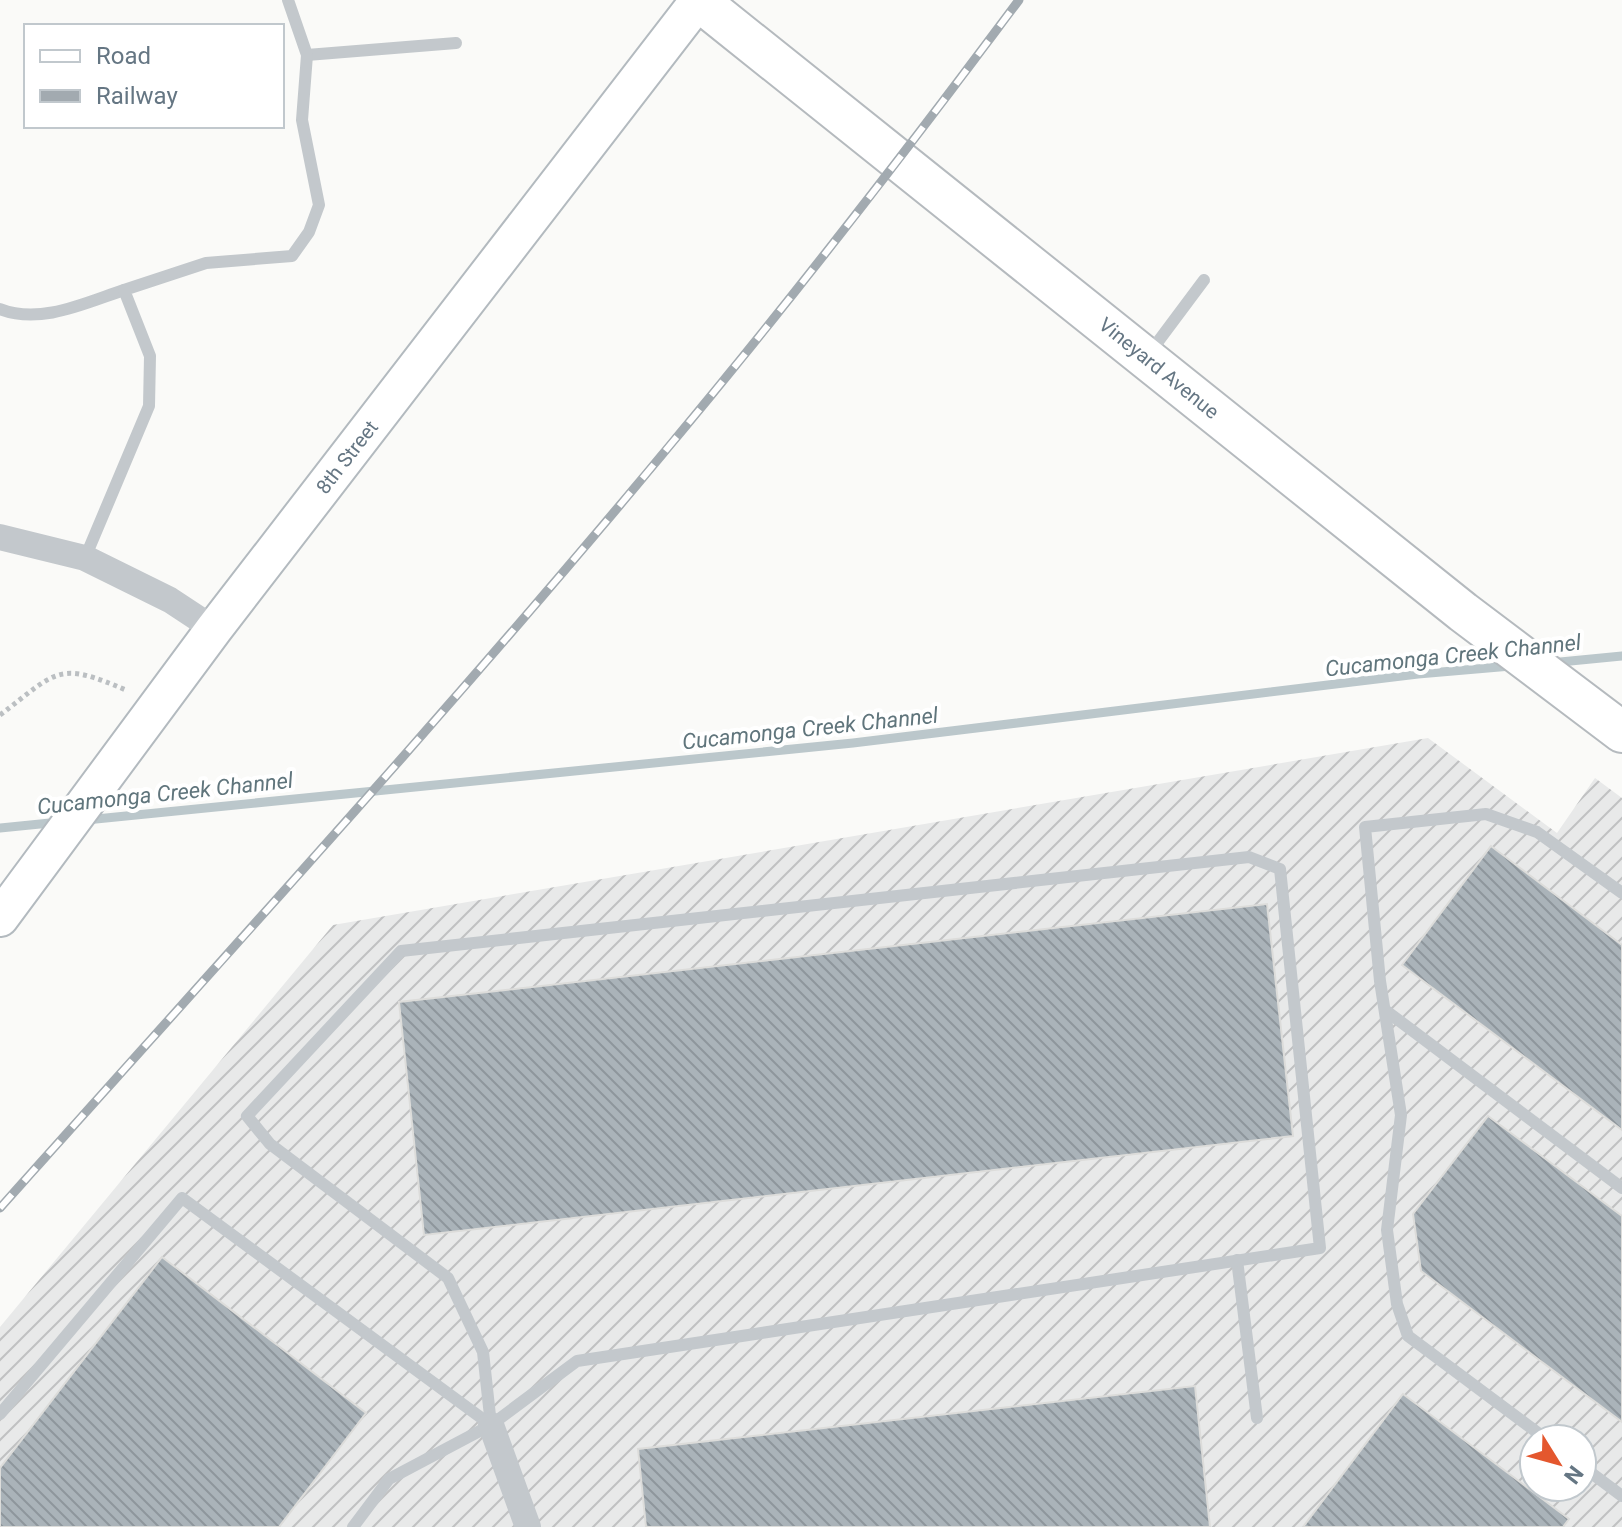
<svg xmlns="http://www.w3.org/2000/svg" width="1622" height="1527" font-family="Roboto,sans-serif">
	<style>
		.industrial { fill: url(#industrial-furrows); fill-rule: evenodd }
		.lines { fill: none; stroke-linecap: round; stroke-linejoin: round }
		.stream { stroke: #bbc7cb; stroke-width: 9 }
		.building { fill: url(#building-back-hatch); stroke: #dcdcda; stroke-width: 2 }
		.secondary-casing { stroke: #b3babf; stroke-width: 40 }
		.primary-casing { stroke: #b5babe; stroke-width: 44 }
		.path { stroke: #bbbfc2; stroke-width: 5; stroke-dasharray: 4 4; stroke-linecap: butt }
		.lane { stroke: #c3c8cc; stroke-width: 12 }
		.street { stroke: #c3c8cc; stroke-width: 26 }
		.secondary { stroke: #fff; stroke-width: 36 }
		.primary { stroke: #fff; stroke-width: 40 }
		.rail-casing { stroke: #a2aab0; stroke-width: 9 }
		.rail { stroke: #fff; stroke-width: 6; stroke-dasharray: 18; stroke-linecap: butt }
		.labels { text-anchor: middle; stroke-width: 8; stroke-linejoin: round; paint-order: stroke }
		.street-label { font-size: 20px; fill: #657683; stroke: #fff }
		.water-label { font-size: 22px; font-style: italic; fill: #60757c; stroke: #fff }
	</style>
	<defs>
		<pattern id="industrial-furrows" width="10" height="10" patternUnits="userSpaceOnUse" patternTransform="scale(2)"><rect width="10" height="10" fill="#e8e9e9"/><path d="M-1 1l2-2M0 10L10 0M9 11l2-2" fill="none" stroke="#c0c1c2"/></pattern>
		<pattern id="building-back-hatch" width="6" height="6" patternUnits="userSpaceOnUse" patternTransform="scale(2)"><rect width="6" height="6" fill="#aab3b9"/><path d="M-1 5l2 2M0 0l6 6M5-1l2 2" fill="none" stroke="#8e969c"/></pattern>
	</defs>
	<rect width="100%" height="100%" fill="#fafaf8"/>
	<path class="industrial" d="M 1428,738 L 1557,833 L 1595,778 L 1622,798 L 1622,1527 L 0,1527 L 0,1327 L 333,925 ZM 1534,1439 L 1582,1439 L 1582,1487 L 1534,1487 Z"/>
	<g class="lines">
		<g class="stream">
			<polyline points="1550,663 1622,656"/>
			<polyline points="86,820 853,743 1418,674 1511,666"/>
			<polyline points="0,828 60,822"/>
		</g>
	</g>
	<g class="building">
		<polygon points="1491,846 1622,945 1622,1130 1402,965"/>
		<polygon points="1267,904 1293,1136 424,1235 399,1002"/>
		<polygon points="1488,1116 1622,1216 1622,1422 1421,1271 1413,1214"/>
		<polygon points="162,1257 366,1413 279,1527 0,1527 0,1468"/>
		<polygon points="1195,1386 1210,1527 646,1527 638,1449"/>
		<polygon points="1403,1394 1569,1519 1563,1527 1303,1527"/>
	</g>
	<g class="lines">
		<defs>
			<polyline id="secondary" points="0,918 214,629 699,0"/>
			<polyline id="primary" points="698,0 1463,612 1622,732"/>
		</defs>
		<use href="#secondary" class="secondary-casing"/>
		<use href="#primary" class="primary-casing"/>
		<path class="path" d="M 0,715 C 58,671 57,660 128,691"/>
		<g class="lane">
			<polyline points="307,55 456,43"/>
			<path d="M 0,309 C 40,325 85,303 124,290"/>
			<polyline points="1148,355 1204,280"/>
			<polyline points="85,558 149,406 150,356 124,290 206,263 292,256 309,232 319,205 302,120 307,55 288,0"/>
			<polyline points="1385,1010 1622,1188"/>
			<polyline points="1237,1260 1257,1418"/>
			<polyline points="0,1414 182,1198 491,1425"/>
			<polyline points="1546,1439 1408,1336 1397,1304 1387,1230 1401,1115 1380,981 1365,827 1486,814 1537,832 1622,893"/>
			<polyline points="1582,1466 1622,1496"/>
			<polyline points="353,1527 389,1479 491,1425 577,1361 1320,1248 1280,869 1249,857 401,951 247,1116 270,1144 448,1278 483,1352 491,1425"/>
		</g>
		<g class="street">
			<polyline points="0,537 85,558 170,600 214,629"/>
			<polyline points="491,1425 528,1527"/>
		</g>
		<use href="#secondary" class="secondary"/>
		<use href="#primary" class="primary"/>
		<defs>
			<path id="rail" d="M 0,1208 C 224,957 451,709 666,450 C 788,304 905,153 1019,0"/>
		</defs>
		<use href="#rail" class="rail-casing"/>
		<use href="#rail" class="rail"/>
	</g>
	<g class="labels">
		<g class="street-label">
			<text transform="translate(1159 368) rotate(39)" y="7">Vineyard Avenue</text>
			<text transform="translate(347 457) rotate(-52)" y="7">8th Street</text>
		</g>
		<g class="water-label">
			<text transform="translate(1453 655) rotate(-6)" y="8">Cucamonga Creek Channel</text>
			<text transform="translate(810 728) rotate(-6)" y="8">Cucamonga Creek Channel</text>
			<text transform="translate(165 793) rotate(-6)" y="8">Cucamonga Creek Channel</text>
		</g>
	</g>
	<rect x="24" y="24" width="260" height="104" fill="#ffffff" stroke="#c1c8cd" stroke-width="2"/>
	<rect x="40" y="50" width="40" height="12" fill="#ffffff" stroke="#c1c8cd" stroke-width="2"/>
	<text x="96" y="64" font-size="24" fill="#657683">Road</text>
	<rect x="40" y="90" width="40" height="12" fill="#a2aab0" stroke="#c1c8cd" stroke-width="2"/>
	<text x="96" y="104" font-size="24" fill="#657683">Railway</text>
	<g transform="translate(1558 1463) rotate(127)"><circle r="38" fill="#ffffff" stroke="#c1c8cd" stroke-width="2"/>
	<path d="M0-6L14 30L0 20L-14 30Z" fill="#e4572e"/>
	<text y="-12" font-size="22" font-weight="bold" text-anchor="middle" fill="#657683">N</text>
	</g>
</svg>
